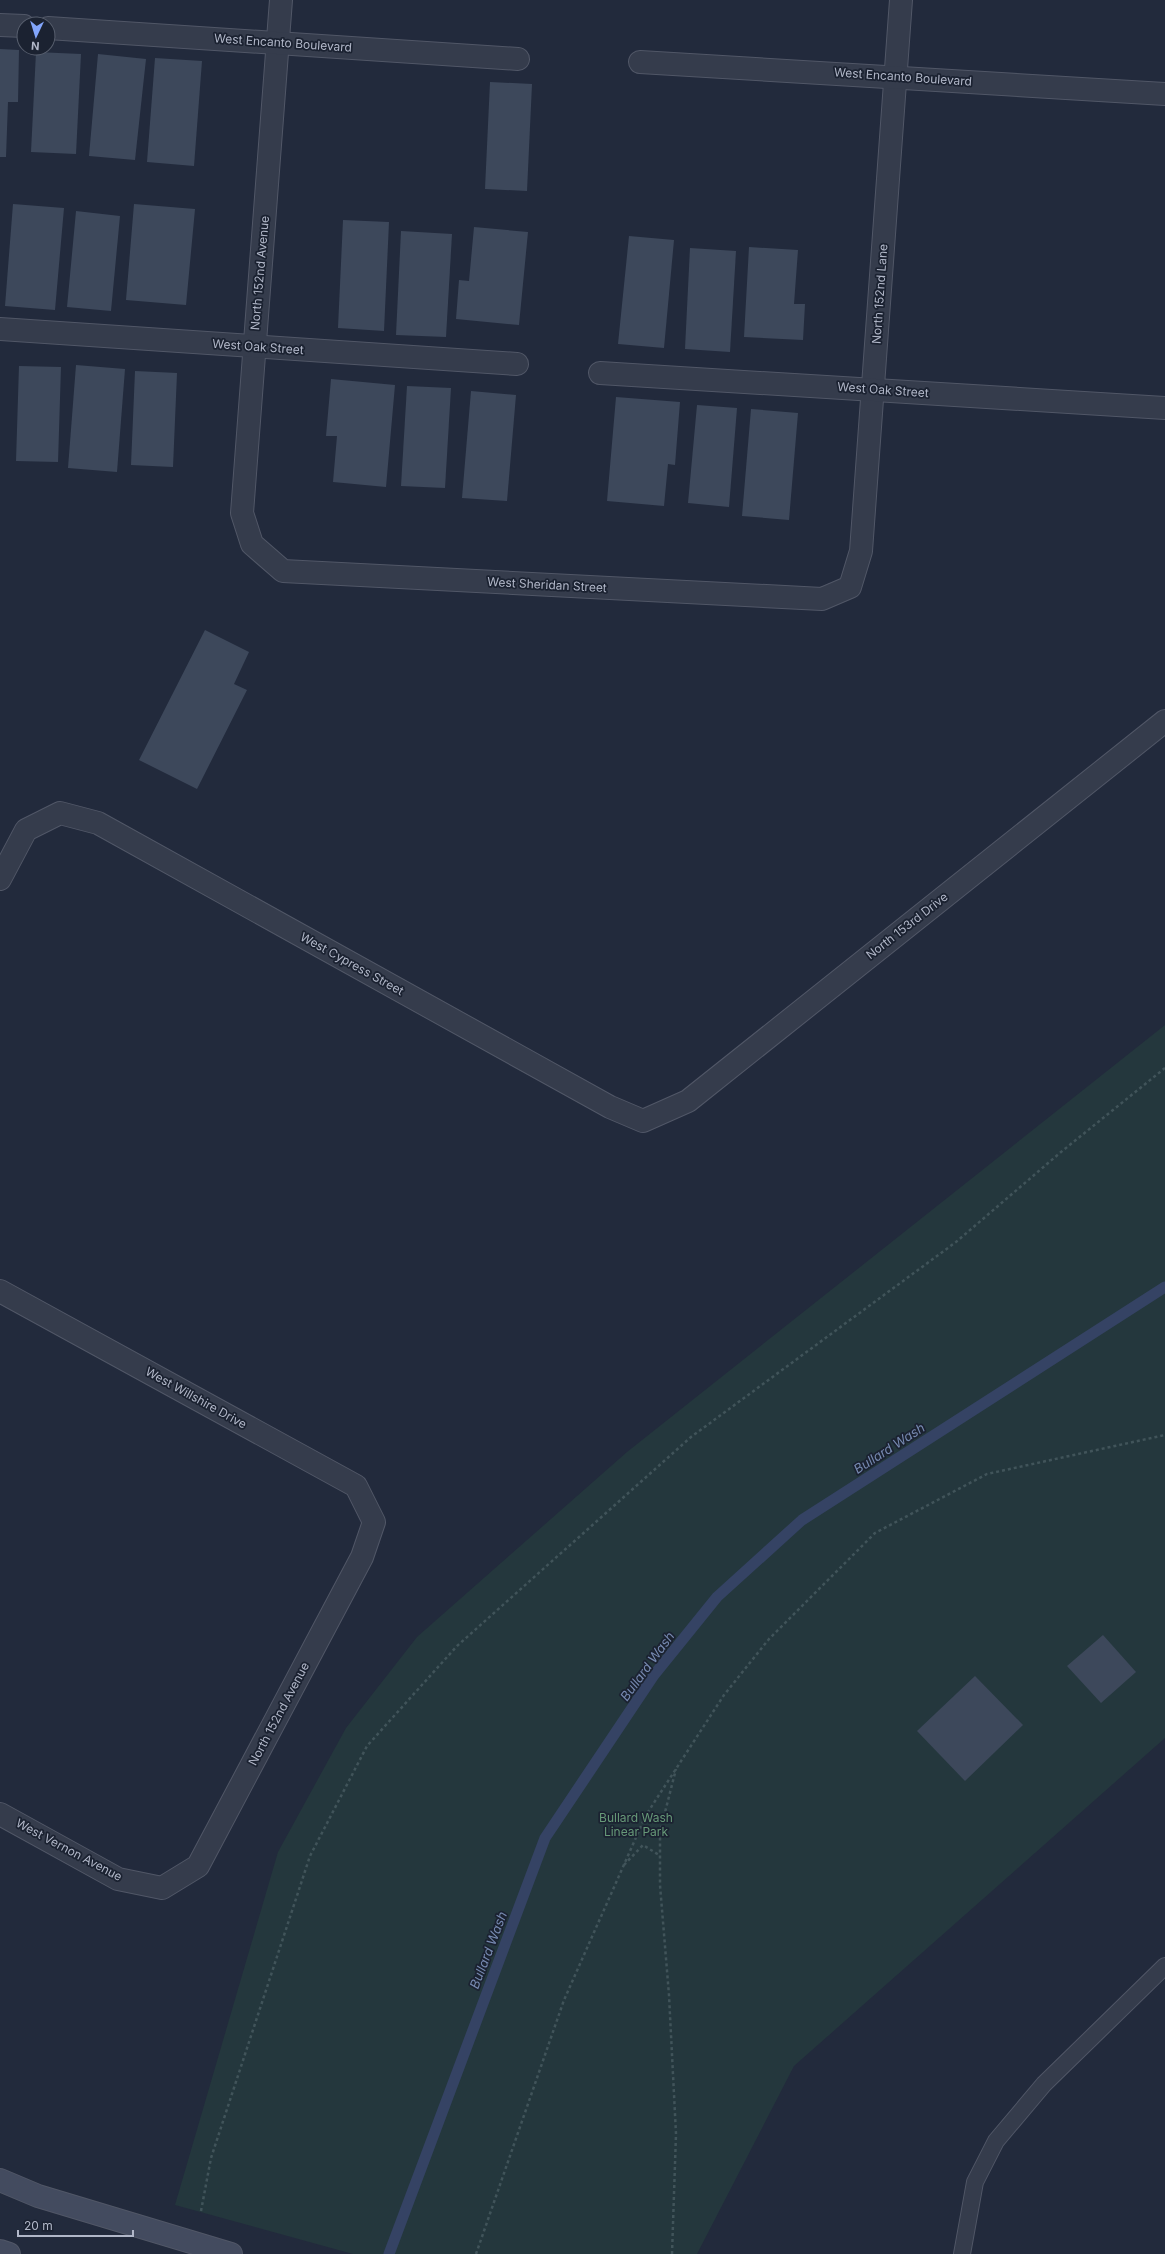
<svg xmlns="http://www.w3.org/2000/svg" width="1165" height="2254" font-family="Inter,sans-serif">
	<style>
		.green { fill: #24373d }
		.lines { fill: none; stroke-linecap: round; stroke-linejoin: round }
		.stream { stroke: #354364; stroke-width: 11 }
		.building { fill: #3d485b }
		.lane-casing { stroke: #515767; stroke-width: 18 }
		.street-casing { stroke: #515767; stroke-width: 24 }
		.secondary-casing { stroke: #515767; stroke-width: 24 }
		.path { stroke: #41545a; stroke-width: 2.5; stroke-dasharray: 3 3; stroke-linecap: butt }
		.lane { stroke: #353c4c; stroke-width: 16 }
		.street { stroke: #353c4c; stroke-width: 22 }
		.secondary { stroke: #434b5f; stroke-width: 22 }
		.labels { text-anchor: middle; stroke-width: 3.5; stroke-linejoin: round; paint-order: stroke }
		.street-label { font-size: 12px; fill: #b1b7c8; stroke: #1b2231 }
		.park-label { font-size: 12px; fill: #679978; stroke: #1b2231 }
		.water-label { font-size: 13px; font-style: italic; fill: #778ab1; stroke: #1b2231 }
	</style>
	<rect width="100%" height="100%" fill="#222a3c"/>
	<polygon class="green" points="1165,1025 1165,1738 794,2066 697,2254 353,2254 175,2205 278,1852 346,1728 417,1637 627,1452"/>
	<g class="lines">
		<polyline class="stream" points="389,2254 545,1838 654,1675 717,1597 802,1520 1165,1287"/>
	</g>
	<g class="building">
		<polygon points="0,49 19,50 18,102 8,102 6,157 0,157"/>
		<polygon points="36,52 81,54 76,154 31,152"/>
		<polygon points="98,54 146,59 135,160 89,156"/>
		<polygon points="155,58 202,61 194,166 147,162"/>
		<polygon points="490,82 532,84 527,191 485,189"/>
		<polygon points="13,204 64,208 55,310 5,306"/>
		<polygon points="134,204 195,209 186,305 126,300"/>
		<polygon points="76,211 120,216 111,311 67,307"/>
		<polygon points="343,220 389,222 384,331 338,328"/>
		<polygon points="474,227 528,232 519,325 456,319 459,280 469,281"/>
		<polygon points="401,231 452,234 446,337 396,335"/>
		<polygon points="629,236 674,240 664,348 618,344"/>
		<polygon points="749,247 798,250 794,304 805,304 803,340 744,337"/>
		<polygon points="690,248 736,251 730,352 685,349"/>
		<polygon points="76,365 125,369 117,472 68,468"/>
		<polygon points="19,366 61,367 58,462 16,461"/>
		<polygon points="135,371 177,373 173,467 131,465"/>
		<polygon points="331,379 395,385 386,487 333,482 337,436 326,436"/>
		<polygon points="407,386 451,388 445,488 401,486"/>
		<polygon points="471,391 516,395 507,501 462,498"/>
		<polygon points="616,397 680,402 675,465 668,464 664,506 607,501"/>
		<polygon points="697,405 737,408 729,507 688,503"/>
		<polygon points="751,409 798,413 789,520 742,516"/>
		<polygon points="205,630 249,652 234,684 247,690 197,789 139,760"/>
		<polygon points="1103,1635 1136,1672 1101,1703 1067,1666"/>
		<polygon points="975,1676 1023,1725 965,1781 917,1731"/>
	</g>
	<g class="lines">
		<defs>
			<polyline id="lane" points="962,2254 975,2182 996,2141 1044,2084 1165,1966"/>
			<g id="street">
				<polyline points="281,0 242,513 252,544 283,571 822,599 850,587 861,551 901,0"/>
				<polyline points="0,25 24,26"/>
				<polyline points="48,28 518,59"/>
				<polyline points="640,62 1165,94"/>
				<polyline points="0,329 517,364"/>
				<polyline points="600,373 1165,408"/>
				<polyline points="0,879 26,830 60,813 98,823 610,1107 643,1121 688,1101 1165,721"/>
				<polyline points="0,1291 356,1486 374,1522 362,1557 198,1866 162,1888 118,1879 0,1814"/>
			</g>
			<g id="secondary">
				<polyline points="0,2180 38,2196 231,2254"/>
				<polyline points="0,2251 9,2254"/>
			</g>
		</defs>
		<use href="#lane" class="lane-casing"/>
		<use href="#street" class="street-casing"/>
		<use href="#secondary" class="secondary-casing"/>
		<g class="path">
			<polyline points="624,1865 643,1845 659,1855"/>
			<polyline points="201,2211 211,2158 310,1856 367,1746 457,1646 691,1437 956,1242 1061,1152 1165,1068"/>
			<polyline points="476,2254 564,2000 646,1815 724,1695 769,1639 875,1533 987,1474 1165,1435"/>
			<polyline points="672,2254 676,2134 669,1995 660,1885 660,1832 676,1769"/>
		</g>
		<use href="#lane" class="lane"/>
		<use href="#street" class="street"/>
		<use href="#secondary" class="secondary"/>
	</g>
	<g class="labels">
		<g class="street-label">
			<text transform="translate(283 43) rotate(4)" y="4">West Encanto Boulevard</text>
			<text transform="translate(903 77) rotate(4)" y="4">West Encanto Boulevard</text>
			<text transform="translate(260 273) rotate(-85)" y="4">North 152nd Avenue</text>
			<text transform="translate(880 294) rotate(-86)" y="4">North 152nd Lane</text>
			<text transform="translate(258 347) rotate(4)" y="4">West Oak Street</text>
			<text transform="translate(883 390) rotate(4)" y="4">West Oak Street</text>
			<text transform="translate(547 585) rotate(3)" y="4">West Sheridan Street</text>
			<text transform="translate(907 926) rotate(-38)" y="4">North 153rd Drive</text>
			<text transform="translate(352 964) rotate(29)" y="4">West Cypress Street</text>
			<text transform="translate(196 1398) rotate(29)" y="4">West Willshire Drive</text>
			<text transform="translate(279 1714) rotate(-62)" y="4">North 152nd Avenue</text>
			<text transform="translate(69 1850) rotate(28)" y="4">West Vernon Avenue</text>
		</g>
		<g class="park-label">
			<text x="636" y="1822">Bullard Wash<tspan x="636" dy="14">Linear Park</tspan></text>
		</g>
		<g class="water-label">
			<text transform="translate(889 1448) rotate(-33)" y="5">Bullard Wash</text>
			<text transform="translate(647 1666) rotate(-54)" y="5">Bullard Wash</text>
			<text transform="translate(488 1950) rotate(-69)" y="5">Bullard Wash</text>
		</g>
	</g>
	<g transform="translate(36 36) rotate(184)"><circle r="19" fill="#1b2231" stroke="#575e6d"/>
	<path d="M0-3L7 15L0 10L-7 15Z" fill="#82a5fb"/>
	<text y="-6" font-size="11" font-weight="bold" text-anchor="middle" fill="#b1b7c8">N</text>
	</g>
	<path d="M18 2230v6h115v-6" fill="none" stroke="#b1b7c8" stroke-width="2"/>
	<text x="24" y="2230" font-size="12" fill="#b1b7c8" stroke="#1b2231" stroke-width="3" paint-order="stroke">20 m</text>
</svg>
